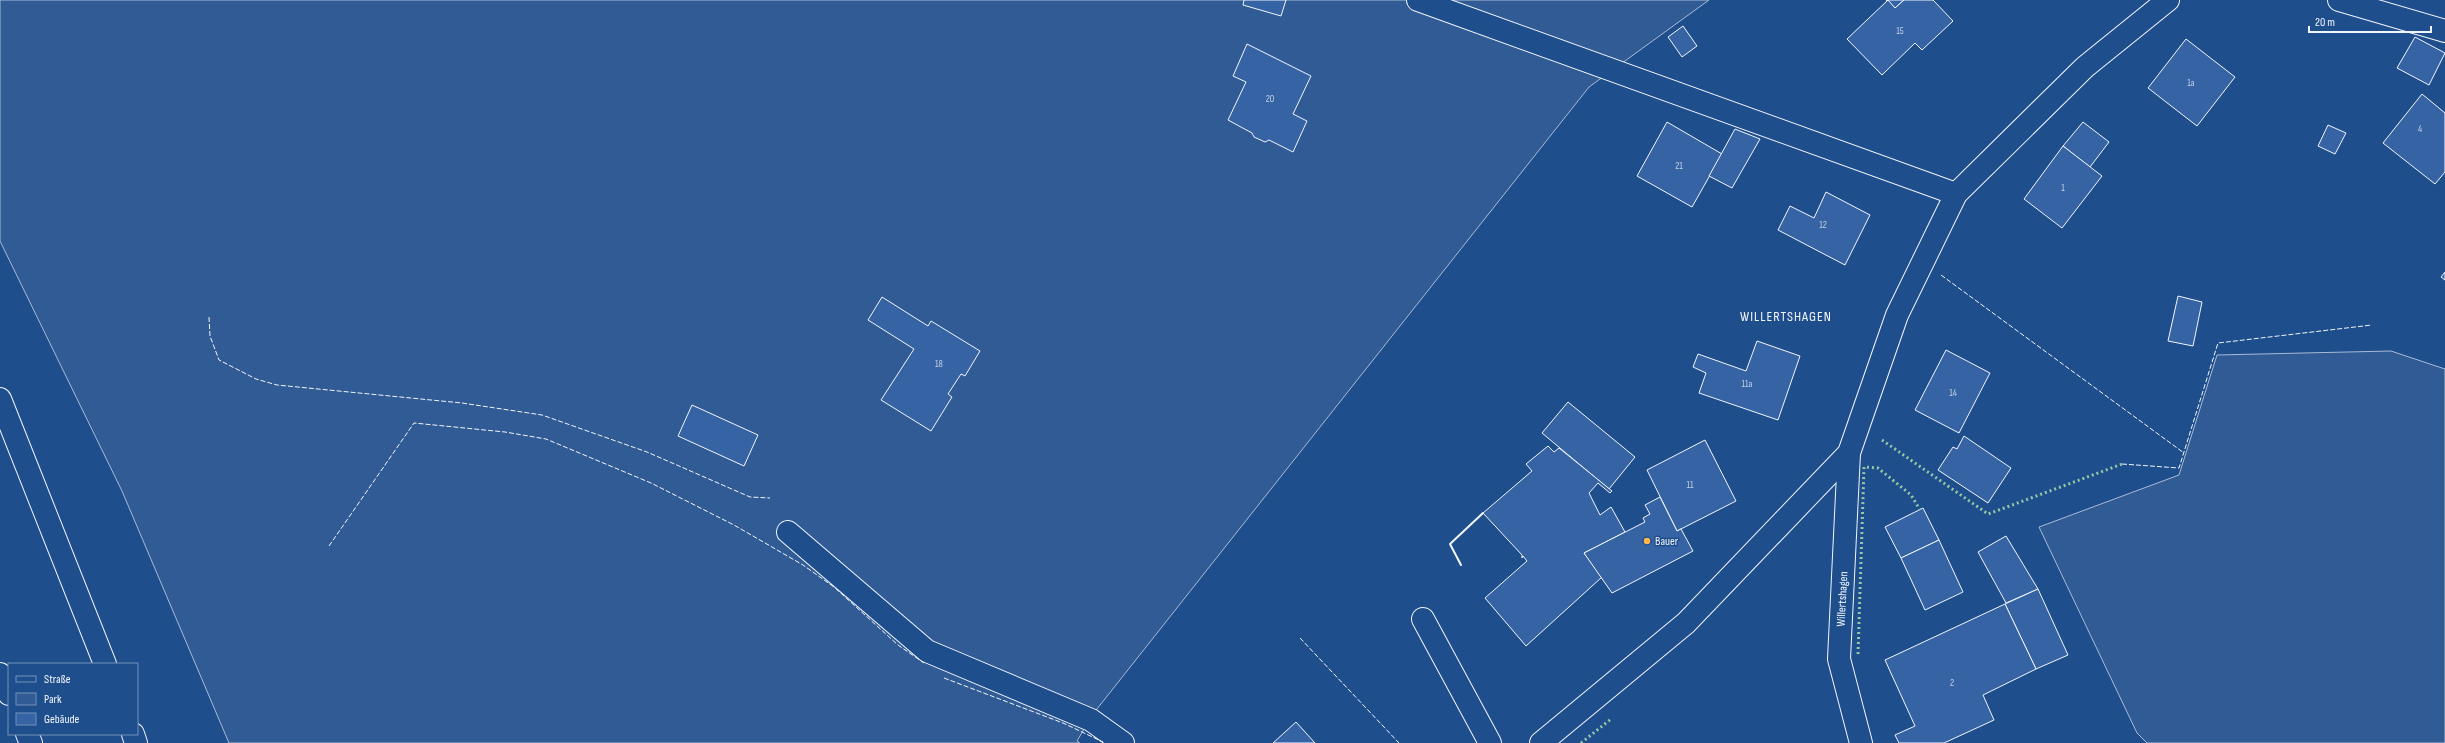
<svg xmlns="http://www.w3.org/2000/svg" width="2445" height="743" font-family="'Sofia Sans Condensed',sans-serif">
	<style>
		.green { fill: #305b95; stroke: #a8bbd7 }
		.building { fill: #3563a3; stroke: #f2f6ff }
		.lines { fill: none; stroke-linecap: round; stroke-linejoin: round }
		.minor-casing { stroke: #f2f6ff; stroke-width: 24 }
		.highway-casing { stroke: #f2f6ff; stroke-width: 24 }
		.minor { stroke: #1f4e8c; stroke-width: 22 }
		.highway { stroke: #1f4e8c; stroke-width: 22 }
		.hedge { stroke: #97c8a6; stroke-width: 3; stroke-dasharray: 2 3; stroke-linecap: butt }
		.fence { stroke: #f2f6ff; stroke-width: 1; stroke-dasharray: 5 2; stroke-linecap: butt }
		.wall { stroke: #f2f6ff; stroke-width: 2 }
		.poi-dot { fill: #ffb74d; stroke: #1f4e8c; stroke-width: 1.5 }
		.labels { text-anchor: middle; stroke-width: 3; stroke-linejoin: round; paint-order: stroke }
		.number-label { font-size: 10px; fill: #c3d1e8 }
		.poi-label { font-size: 12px; fill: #f2f6ff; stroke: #1f4e8c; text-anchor: start }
		.street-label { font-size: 12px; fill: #f2f6ff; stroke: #1f4e8c }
		.quarter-label { font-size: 14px; letter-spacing: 1px; fill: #f2f6ff; stroke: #1f4e8c }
	</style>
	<rect width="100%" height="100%" fill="#1f4e8c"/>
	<g class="green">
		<polygon points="0,0 1709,0 1589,87 1093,714 1077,741 1080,743 229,743 122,491 0,241"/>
		<polygon points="2391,351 2445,369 2445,743 2147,743 2137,733 2039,527 2179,475 2217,355"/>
	</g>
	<g class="building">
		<polygon points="1244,0 1286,0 1281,16 1243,5"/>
		<polygon points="1886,0 1904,0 1895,8"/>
		<polygon points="1888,0 1895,8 1904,0 1933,0 1953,21 1922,50 1915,43 1882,75 1847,39"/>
		<polygon points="1683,26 1697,46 1682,57 1668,37"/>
		<polygon points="2415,37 2445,53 2429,85 2397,68"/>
		<polygon points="2186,39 2235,77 2197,126 2148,88"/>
		<polygon points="1247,44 1311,76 1293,114 1307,121 1293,152 1269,140 1265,142 1254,137 1252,133 1228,120 1246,82 1233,76"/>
		<polygon points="2422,94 2445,113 2445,172 2435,184 2383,143"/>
		<polygon points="1667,122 1722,154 1692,207 1637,176"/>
		<polygon points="2083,122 2109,142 2090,167 2063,146"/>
		<polygon points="2328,125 2346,133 2335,154 2318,146"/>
		<polygon points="1735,129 1760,139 1732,188 1709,176"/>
		<polygon points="2063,146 2102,176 2062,228 2024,199"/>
		<polygon points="1826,192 1870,215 1845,265 1778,230 1790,206 1814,218"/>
		<polygon points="2445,272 2445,280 2441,277"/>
		<polygon points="2178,296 2202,302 2193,346 2168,341"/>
		<polygon points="882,297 928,326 931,321 980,351 965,376 961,374 948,394 952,397 931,431 881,400 914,349 868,320"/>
		<polygon points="1757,341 1800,356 1778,420 1699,393 1706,373 1693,367 1698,354 1746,371"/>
		<polygon points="1946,350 1990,373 1959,433 1915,410"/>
		<polygon points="1568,402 1635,457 1609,489 1542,433"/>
		<polygon points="692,405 758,435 744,466 678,436"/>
		<polygon points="1964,436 2011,468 1988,503 1938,470 1953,447 1957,449"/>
		<polygon points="1705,440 1736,501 1677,531 1647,470"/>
		<polygon points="1548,446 1554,452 1559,448 1612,491 1610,493 1598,483 1589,493 1600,515 1611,507 1625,532 1584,553 1602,577 1526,646 1485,598 1527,561 1523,556 1522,558 1522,555 1483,513 1532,471 1526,464"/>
		<polygon points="1660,497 1677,531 1681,529 1693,551 1612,593 1584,553 1645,522 1643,518 1650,514 1645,505"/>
		<polygon points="1923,508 1939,540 1901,558 1885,527"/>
		<polygon points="2006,536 2038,589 2006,603 1978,552"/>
		<polygon points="1939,540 1963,592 1925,610 1901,558"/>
		<polygon points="2038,589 2068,655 2036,669 2005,604"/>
		<polygon points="2005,604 2036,669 1983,695 1994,720 1944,743 1899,743 1895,735 1915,726 1885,660"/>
		<polygon points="1296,722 1315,743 1273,743"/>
	</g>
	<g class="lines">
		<defs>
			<g id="minor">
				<polyline points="1418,0 1956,194"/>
				<polyline points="2339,0 2445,31"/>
				<polyline points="1849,453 1839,659 1861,743"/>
				<polyline points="788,532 927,651 1091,720 1123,743"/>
				<polyline points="1423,619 1490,743"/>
				<polyline points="1541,743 1686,623 1849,453 1897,315 1956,194 2085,67 2168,0"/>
			</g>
			<g id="highway">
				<polyline points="0,399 105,664"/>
				<polyline points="0,674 9,694"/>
				<polyline points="27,734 31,743"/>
				<polyline points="133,734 136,743"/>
			</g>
		</defs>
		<use href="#minor" class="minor-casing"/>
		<use href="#highway" class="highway-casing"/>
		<use href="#minor" class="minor"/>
		<use href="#highway" class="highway"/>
		<g class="hedge">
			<polyline points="1882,440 1988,514 2122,464"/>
			<polyline points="1858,654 1864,467 1878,468 1911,495 1920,510"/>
			<polyline points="1581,743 1611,719"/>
		</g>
		<g class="fence">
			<polyline points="1941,275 2184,453"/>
			<polyline points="209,317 210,336 219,360 256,379 277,385 462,403 542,415 647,452 750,497 770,498"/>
			<polyline points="2122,464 2179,468 2218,343 2372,325"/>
			<polyline points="329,546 414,423 505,432 546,439 651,483 734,525 803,565 834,587 898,645 924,663"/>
			<polyline points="1300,638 1399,743"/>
			<polyline points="944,678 1063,723 1103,742"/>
		</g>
		<polyline class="wall" points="1461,565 1450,544 1483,513"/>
	</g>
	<circle class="poi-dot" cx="1647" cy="541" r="4"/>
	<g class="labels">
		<g class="number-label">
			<text x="1900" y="34">15</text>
			<text x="2191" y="86">1a</text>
			<text x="1270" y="102">20</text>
			<text x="2420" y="132">4</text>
			<text x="1679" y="169">21</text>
			<text x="2063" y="191">1</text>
			<text x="1823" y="228">12</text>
			<text x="939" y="367">18</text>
			<text x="1747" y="387">11a</text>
			<text x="1953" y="396">14</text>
			<text x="1690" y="488">11</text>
			<text x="1952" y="686">2</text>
		</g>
		<g class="poi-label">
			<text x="1655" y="545">Bauer</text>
		</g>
		<g class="street-label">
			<text transform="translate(1842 599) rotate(-87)" y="4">Willertshagen</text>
		</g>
		<g class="quarter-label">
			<text x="1786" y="321">WILLERTSHAGEN</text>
		</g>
	</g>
	<rect x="8" y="663" width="130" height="72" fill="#1f4e8c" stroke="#7391ba"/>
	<rect x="16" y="676" width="20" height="6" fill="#1f4e8c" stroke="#7391ba"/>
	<text x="44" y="683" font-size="12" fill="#f2f6ff">Straße</text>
	<rect x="16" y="693" width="20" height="12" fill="#305b95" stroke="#7391ba"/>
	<text x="44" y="703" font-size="12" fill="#f2f6ff">Park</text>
	<rect x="16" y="713" width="20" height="12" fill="#3563a3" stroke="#7391ba"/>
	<text x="44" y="723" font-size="12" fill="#f2f6ff">Gebäude</text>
	<path d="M2309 26v6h122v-6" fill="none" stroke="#f2f6ff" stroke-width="2"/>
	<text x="2315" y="26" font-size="12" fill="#f2f6ff" stroke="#1f4e8c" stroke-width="3" paint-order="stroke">20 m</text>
</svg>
